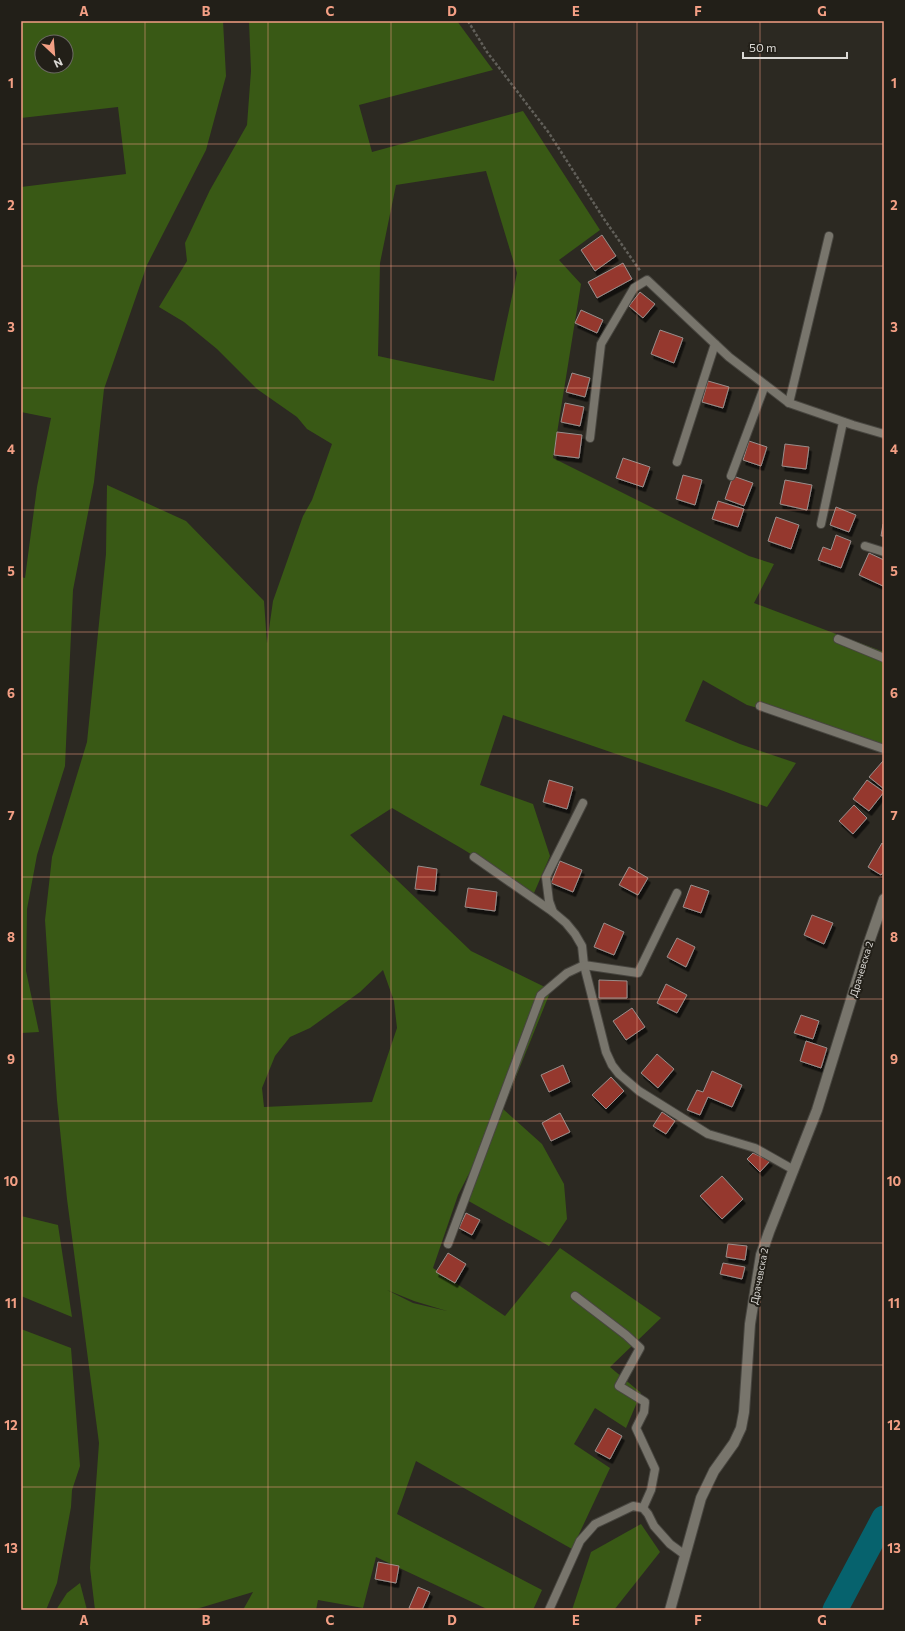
<svg xmlns="http://www.w3.org/2000/svg" width="905" height="1631" font-family="Commissioner,sans-serif">
	<style>
		.green { fill: #395915; fill-rule: evenodd }
		.lines { fill: none; stroke-linecap: round; stroke-linejoin: round }
		.river { stroke: #06626d; stroke-width: 25 }
		.building { fill: #95392d; stroke: #998e8c; filter: url(#shadow) }
		.service-casing { stroke: #484640; stroke-width: 10 }
		.minor-casing { stroke: #484640; stroke-width: 12 }
		.path { stroke: #615f59; stroke-width: 2.5; stroke-dasharray: 3 2; stroke-linecap: butt }
		.service { stroke: #78756c; stroke-width: 8 }
		.minor { stroke: #78756c; stroke-width: 10 }
		.grid { fill: none; stroke: #f39f84; stroke-width: 1; stroke-opacity: 0.55 }
		.labels { text-anchor: middle; stroke-width: 4; stroke-linejoin: round; paint-order: stroke }
		.street-label { font-size: 10px; fill: #dbd9d5; stroke: #221f18 }
		.neatline { fill: none; stroke: #f39f84; stroke-width: 1.5 }
		.grid-label { font-size: 13px; text-anchor: middle; font-weight: bold; fill: #f39f84 }
	</style>
	<defs>
		<filter id="shadow"><feDropShadow dx="2.5" dy="4.5" stdDeviation="0" flood-color="#0009"/></filter>
	</defs>
	<rect width="100%" height="100%" fill="#2c2922"/>
	<g class="green">
		<path d="M 21,21 L 223,21 L 226,76 L 206,150 L 147,265 L 104,389 L 94,482 L 73,590 L 65,766 L 37,855 L 27,909 L 26,971 L 39,1032 L 21,1033 L 21,577 L 25,578 L 37,487 L 51,418 L 21,412 L 21,187 L 126,174 L 118,107 L 21,118 ZM 42,42 L 66,42 L 66,66 L 42,66 Z"/>
		<path d="M 249,21 L 457,21 L 493,70 L 359,105 L 372,152 L 523,111 L 600,230 L 559,260 L 581,284 L 553,458 L 749,556 L 774,564 L 754,603 L 884,652 L 884,744 L 747,705 L 703,680 L 685,721 L 740,744 L 796,763 L 767,807 L 718,789 L 503,715 L 480,785 L 533,804 L 550,856 L 534,893 L 461,848 L 392,808 L 350,835 L 471,951 L 551,990 L 503,1109 L 542,1144 L 564,1184 L 567,1219 L 549,1246 L 465,1199 L 494,1125 L 458,1195 L 433,1268 L 505,1316 L 560,1248 L 661,1318 L 610,1367 L 641,1393 L 626,1428 L 595,1408 L 574,1444 L 610,1468 L 572,1549 L 416,1461 L 397,1514 L 542,1590 L 533,1610 L 489,1610 L 376,1557 L 363,1608 L 318,1600 L 316,1610 L 243,1610 L 253,1592 L 193,1610 L 95,1610 L 90,1568 L 99,1443 L 67,1199 L 57,1100 L 45,920 L 52,857 L 87,742 L 106,554 L 107,485 L 186,521 L 264,601 L 267,643 L 273,601 L 303,516 L 312,500 L 332,444 L 307,429 L 297,417 L 257,389 L 217,349 L 184,322 L 159,307 L 187,261 L 185,243 L 210,190 L 247,125 L 251,71 ZM 486,171 L 517,273 L 494,381 L 378,356 L 380,263 L 396,185 ZM 383,970 L 394,1001 L 397,1028 L 372,1102 L 264,1107 L 262,1088 L 275,1056 L 290,1037 L 310,1028 L 360,992 ZM 387,1290 L 414,1301 L 447,1311 L 413,1303 Z"/>
		<polygon points="21,1216 58,1225 72,1317 21,1296"/>
		<polygon points="21,1329 71,1348 80,1466 72,1490 71,1507 57,1583 46,1610 21,1610"/>
		<polygon points="641,1524 660,1552 614,1610 572,1610 591,1552"/>
		<polygon points="80,1583 87,1610 56,1610 67,1593"/>
	</g>
	<g class="lines">
		<polyline class="river" points="835,1610 884,1518"/>
	</g>
	<g class="building">
		<polygon points="602,235 616,256 595,271 581,250"/>
		<polygon points="623,263 632,279 597,298 588,282"/>
		<polygon points="640,292 655,304 643,318 629,306"/>
		<polygon points="581,310 603,320 597,333 575,323"/>
		<polygon points="660,330 683,338 674,363 651,354"/>
		<polygon points="572,373 590,378 585,397 566,392"/>
		<polygon points="708,381 729,387 723,408 702,402"/>
		<polygon points="565,403 584,407 580,426 561,422"/>
		<polygon points="557,432 582,435 579,458 554,455"/>
		<polygon points="749,441 767,447 761,466 743,460"/>
		<polygon points="785,444 809,447 806,469 782,466"/>
		<polygon points="623,458 650,467 643,487 616,478"/>
		<polygon points="683,475 702,480 695,505 676,499"/>
		<polygon points="733,476 753,483 744,506 725,499"/>
		<polygon points="785,480 812,485 807,510 780,504"/>
		<polygon points="718,501 744,509 738,527 712,519"/>
		<polygon points="836,507 856,515 849,532 830,525"/>
		<polygon points="776,517 799,525 791,549 768,541"/>
		<polygon points="883,524 884,524 884,536 881,536"/>
		<polygon points="836,535 851,541 841,568 818,560 823,547 831,550"/>
		<polygon points="869,553 884,560 884,584 883,586 859,575"/>
		<polygon points="883,761 884,761 884,789 869,777"/>
		<polygon points="549,780 573,787 567,809 543,802"/>
		<polygon points="867,780 884,792 869,811 853,799"/>
		<polygon points="854,805 867,818 853,834 839,821"/>
		<polygon points="882,843 884,845 884,871 881,875 868,867"/>
		<polygon points="560,861 582,870 573,892 551,883"/>
		<polygon points="418,866 437,869 435,891 415,889"/>
		<polygon points="629,867 648,878 638,895 619,885"/>
		<polygon points="691,885 709,891 701,913 683,907"/>
		<polygon points="468,888 497,892 495,911 465,907"/>
		<polygon points="812,915 833,923 824,944 804,935"/>
		<polygon points="604,923 624,932 614,955 594,947"/>
		<polygon points="677,938 695,947 686,967 667,957"/>
		<polygon points="599,980 627,981 627,998 599,998"/>
		<polygon points="666,984 687,995 677,1013 657,1003"/>
		<polygon points="632,1008 645,1027 626,1040 613,1021"/>
		<polygon points="801,1015 819,1021 813,1039 794,1033"/>
		<polygon points="806,1041 827,1048 821,1068 800,1061"/>
		<polygon points="657,1054 674,1069 658,1088 641,1073"/>
		<polygon points="563,1065 570,1082 549,1092 541,1075"/>
		<polygon points="712,1071 742,1085 732,1107 708,1097 700,1115 687,1110 697,1090 703,1092"/>
		<polygon points="611,1077 624,1091 606,1109 592,1095"/>
		<polygon points="662,1112 675,1121 666,1134 653,1126"/>
		<polygon points="560,1113 570,1132 551,1141 542,1123"/>
		<polygon points="753,1153 770,1161 760,1172 747,1159"/>
		<polygon points="722,1176 743,1199 722,1219 700,1196"/>
		<polygon points="466,1213 480,1220 472,1235 459,1228"/>
		<polygon points="728,1244 747,1246 745,1260 726,1257"/>
		<polygon points="448,1253 466,1264 455,1283 436,1272"/>
		<polygon points="723,1263 745,1267 742,1279 720,1274"/>
		<polygon points="608,1428 622,1436 610,1459 595,1451"/>
		<polygon points="378,1562 399,1566 396,1583 375,1579"/>
		<polygon points="418,1587 430,1592 422,1610 414,1610 409,1608"/>
	</g>
	<g class="lines">
		<defs>
			<g id="service">
				<polyline points="789,403 829,236"/>
				<polyline points="590,438 601,344 634,288 647,280 729,357 789,403 853,425 884,434"/>
				<polyline points="677,462 715,344"/>
				<polyline points="731,476 765,385"/>
				<polyline points="821,524 843,422"/>
				<polyline points="865,546 884,552"/>
				<polyline points="838,639 884,658"/>
				<polyline points="760,706 884,749"/>
				<polyline points="474,857 553,912 566,923 575,934 582,946 584,965 606,1052 612,1065 619,1074 639,1091 708,1134 755,1148 794,1170"/>
				<polyline points="553,912 549,901 546,877 583,803"/>
				<polyline points="448,1244 541,995 567,973 584,965 638,973 677,893"/>
				<polyline points="575,1296 626,1335 640,1348 619,1386 645,1402 644,1412 636,1428 655,1469 651,1490 643,1508"/>
				<polyline points="549,1610 580,1541 595,1524 633,1506 643,1508 648,1514 654,1526 670,1544 685,1555"/>
			</g>
			<polyline id="minor" points="670,1610 701,1498 714,1471 734,1443 741,1428 744,1412 750,1324 761,1255 769,1232 817,1110 867,948 884,899"/>
		</defs>
		<use href="#service" class="service-casing"/>
		<use href="#minor" class="minor-casing"/>
		<polyline class="path" points="468,21 487,52 549,133 604,219 641,272"/>
		<use href="#service" class="service"/>
		<use href="#minor" class="minor"/>
	</g>
	<path class="grid" d="M 145,21 L 145,1610M 268,21 L 268,1610M 391,21 L 391,1610M 514,21 L 514,1610M 637,21 L 637,1610M 760,21 L 760,1610M 21,144 L 884,144M 21,266 L 884,266M 21,388 L 884,388M 21,510 L 884,510M 21,632 L 884,632M 21,754 L 884,754M 21,877 L 884,877M 21,999 L 884,999M 21,1121 L 884,1121M 21,1243 L 884,1243M 21,1365 L 884,1365M 21,1487 L 884,1487"/>
	<g class="labels">
		<g class="street-label">
			<text transform="translate(861 969) rotate(-73)" y="4">Драчевска 2</text>
			<text transform="translate(759 1276) rotate(-79)" y="4">Драчевска 2</text>
		</g>
	</g>
	<rect width="905" height="1631" fill="none" stroke="#221f18" stroke-width="44"/>
	<g transform="translate(54 54) rotate(154)"><circle r="19" fill="#221f18" stroke="#6c6964"/>
	<path d="M0-3L7 15L0 10L-7 15Z" fill="#f39f84"/>
	<text y="-6" font-size="11" font-weight="bold" text-anchor="middle" fill="#dbd9d5">N</text>
	</g>
	<path d="M743 52v6h104v-6" fill="none" stroke="#dbd9d5" stroke-width="2"/>
	<text x="749" y="52" font-size="12" fill="#dbd9d5" stroke="#221f18" stroke-width="3" paint-order="stroke">50 m</text>
	<rect x="22" y="22" width="861" height="1587" class="neatline"/>
	<g class="grid-label">
		<text x="84" y="16">A</text>
		<text x="206" y="16">B</text>
		<text x="330" y="16">C</text>
		<text x="452" y="16">D</text>
		<text x="576" y="16">E</text>
		<text x="698" y="16">F</text>
		<text x="822" y="16">G</text>
		<text x="11" y="88">1</text>
		<text x="894" y="88">1</text>
		<text x="11" y="210">2</text>
		<text x="894" y="210">2</text>
		<text x="11" y="332">3</text>
		<text x="894" y="332">3</text>
		<text x="11" y="454">4</text>
		<text x="894" y="454">4</text>
		<text x="11" y="576">5</text>
		<text x="894" y="576">5</text>
		<text x="11" y="698">6</text>
		<text x="894" y="698">6</text>
		<text x="11" y="820">7</text>
		<text x="894" y="820">7</text>
		<text x="11" y="942">8</text>
		<text x="894" y="942">8</text>
		<text x="11" y="1064">9</text>
		<text x="894" y="1064">9</text>
		<text x="11" y="1186">10</text>
		<text x="894" y="1186">10</text>
		<text x="11" y="1308">11</text>
		<text x="894" y="1308">11</text>
		<text x="11" y="1430">12</text>
		<text x="894" y="1430">12</text>
		<text x="11" y="1553">13</text>
		<text x="894" y="1553">13</text>
		<text x="84" y="1625">A</text>
		<text x="206" y="1625">B</text>
		<text x="330" y="1625">C</text>
		<text x="452" y="1625">D</text>
		<text x="576" y="1625">E</text>
		<text x="698" y="1625">F</text>
		<text x="822" y="1625">G</text>
	</g>
</svg>
